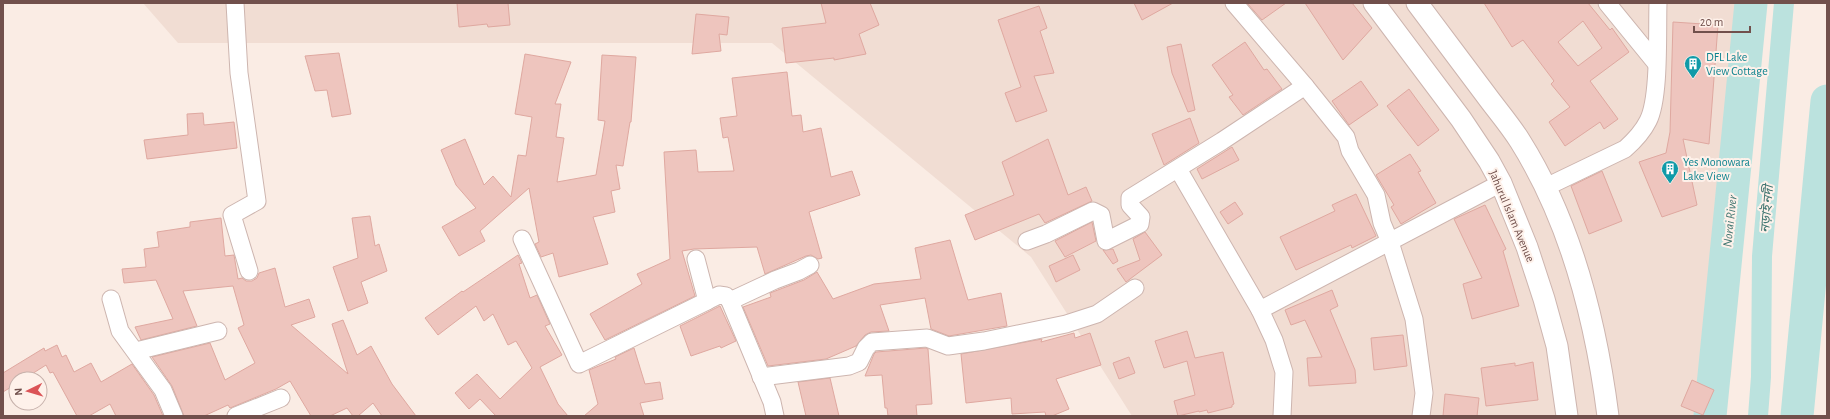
<svg xmlns="http://www.w3.org/2000/svg" width="1830" height="419" font-family="'Alegreya Sans','Noto Sans Bengali',sans-serif">
	<style>
		.residential { fill: #f1ddd3 }
		.lines { fill: none; stroke-linecap: round; stroke-linejoin: round }
		.canal { stroke: #bbe2de; stroke-width: 20 }
		.river { stroke: #bbe2de; stroke-width: 33 }
		.building { fill: #eec5be; stroke: #dfa8a0; fill-rule: evenodd }
		.minor-casing { stroke: #cdb5af; stroke-width: 19 }
		.tertiary-casing { stroke: #cdb5af; stroke-width: 23 }
		.minor { stroke: #fff; stroke-width: 17 }
		.tertiary { stroke: #fff; stroke-width: 21 }
		.labels { text-anchor: middle; stroke-width: 4; stroke-linejoin: round; paint-order: stroke }
		.culture-label { font-size: 12px; fill: #0d838f; stroke: #fef1ea; text-anchor: start }
		.street-label { font-size: 12px; fill: #71504c; stroke: #fef1ea }
		.water-label { font-size: 13px; font-style: italic; fill: #417671; stroke: #fef1ea }
	</style>
	<rect width="100%" height="100%" fill="#faece4"/>
	<polygon class="residential" points="143,3 1751,3 1731,374 1721,416 1132,416 1031,257 772,43 178,43"/>
	<g class="lines">
		<polyline class="canal" points="1758,416 1761,377 1762,256 1784,3"/>
		<g class="river">
			<polyline points="1710,416 1751,3"/>
			<polyline points="1797,416 1827,101"/>
		</g>
	</g>
	<g class="building">
		<polygon points="457,3 508,3 510,25 488,27 487,24 459,27"/>
		<polygon points="821,3 870,3 879,25 859,34 866,54 834,60 834,58 786,63 782,28 826,23"/>
		<polygon points="1134,3 1173,3 1142,20"/>
		<polygon points="1247,3 1286,3 1262,20"/>
		<polygon points="1305,3 1352,3 1372,28 1343,60"/>
		<path d="M 1484,3 L 1588,3 L 1610,30 L 1612,28 L 1629,52 L 1590,81 L 1618,119 L 1604,129 L 1600,122 L 1565,146 L 1549,122 L 1570,107 L 1551,84 L 1554,81 L 1523,40 L 1512,47 ZM 1583,21 L 1602,48 L 1578,66 L 1558,42 Z"/>
		<polygon points="1039,6 1047,28 1040,31 1054,73 1034,76 1047,111 1016,122 1005,93 1021,87 998,20"/>
		<polygon points="696,14 729,17 727,35 719,34 721,51 692,54"/>
		<polygon points="1673,22 1718,25 1709,144 1683,139 1697,205 1662,217 1639,162 1666,153 1670,132"/>
		<polygon points="1245,42 1264,70 1267,69 1282,89 1243,115 1229,97 1233,95 1212,65"/>
		<polygon points="1181,44 1195,110 1188,112 1172,73 1167,47"/>
		<polygon points="339,53 351,114 332,117 327,90 315,91 305,56"/>
		<polygon points="525,54 571,62 555,104 561,104 556,137 564,138 557,182 596,175 605,121 598,120 602,55 636,57 631,122 630,122 623,166 616,165 620,189 611,191 615,212 593,217 608,264 559,277 553,253 541,257 535,244 539,242 529,188 480,231 485,241 459,256 442,227 476,208 456,185 441,150 465,139 484,185 493,176 511,197 518,155 526,156 532,117 515,114"/>
		<polygon points="787,72 792,116 801,115 803,132 821,128 831,177 852,171 860,195 809,212 822,258 818,259 811,255 806,256 765,274 757,247 694,249 682,251 695,296 605,340 590,314 642,284 637,274 670,259 664,152 696,150 698,172 734,171 728,137 723,138 720,118 737,116 732,78"/>
		<polygon points="1361,81 1378,105 1349,125 1332,101"/>
		<polygon points="1409,89 1439,130 1418,146 1387,106"/>
		<polygon points="203,113 204,125 234,122 237,148 147,159 144,140 188,135 187,114"/>
		<polygon points="1190,118 1199,143 1164,165 1152,134"/>
		<polygon points="1048,139 1068,195 1086,187 1092,201 1045,223 1039,214 975,240 965,215 1014,195 1002,162"/>
		<polygon points="1232,147 1239,160 1202,179 1197,169"/>
		<polygon points="1410,154 1421,171 1418,172 1436,203 1401,224 1391,207 1394,205 1376,175"/>
		<polygon points="1602,171 1622,221 1589,234 1571,186"/>
		<polygon points="1356,194 1376,236 1352,248 1351,245 1296,270 1280,237 1335,211 1332,205"/>
		<polygon points="1235,202 1243,214 1228,224 1220,212"/>
		<polygon points="1485,205 1506,249 1503,251 1519,306 1472,319 1463,284 1482,278 1454,219"/>
		<polygon points="370,216 375,246 379,244 387,271 361,282 368,303 348,311 333,267 358,258 352,218"/>
		<polygon points="221,218 225,256 234,255 238,279 242,278 246,281 252,281 257,278 259,273 275,268 285,307 309,299 315,317 291,325 348,374 332,324 343,320 357,355 371,346 392,384 416,416 382,416 373,403 358,416 353,416 347,408 330,416 311,416 290,381 276,389 230,408 228,405 204,416 184,416 172,386 152,357 210,343 225,380 255,363 238,328 244,325 233,286 183,291 197,326 141,340 135,327 173,319 156,280 124,283 122,269 146,267 144,249 159,247 157,232 190,227 190,222"/>
		<polygon points="1092,222 1096,241 1065,257 1055,241"/>
		<polygon points="1145,232 1162,255 1126,282 1117,269 1140,260 1133,239"/>
		<polygon points="950,240 968,300 1001,293 1007,326 949,336 931,329 925,298 880,305 889,331 871,332 865,335 856,346 826,359 768,366 743,307 771,297 770,293 804,280 817,272 833,299 874,284 921,279 915,248"/>
		<polygon points="1113,249 1118,261 1113,264 1103,250"/>
		<polygon points="518,255 522,263 519,264 530,298 537,295 550,324 545,326 562,355 540,367 558,404 568,416 496,416 480,399 469,409 455,393 477,374 500,399 532,368 516,341 508,345 493,314 484,321 476,306 438,335 425,318 462,291 463,292"/>
		<polygon points="1073,255 1080,270 1056,282 1049,266"/>
		<polygon points="1332,290 1338,306 1330,310 1355,370 1356,383 1309,386 1307,358 1322,357 1305,320 1291,325 1285,310"/>
		<polygon points="720,306 736,341 721,348 720,346 691,356 680,326"/>
		<polygon points="1187,331 1195,358 1223,352 1234,404 1232,405 1232,407 1208,413 1207,410 1199,412 1199,411 1178,416 1174,401 1195,395 1187,361 1164,368 1155,341"/>
		<polygon points="1074,333 1075,338 1090,333 1101,365 1056,379 1069,409 1052,416 1046,416 1045,412 1012,414 1011,398 966,403 961,354 1042,339 1041,342"/>
		<polygon points="1403,335 1407,366 1374,370 1371,338"/>
		<polygon points="57,345 62,357 66,355 74,372 91,363 101,382 132,364 154,395 163,416 116,416 110,404 89,416 77,416 53,372 50,373 46,365 24,379 16,379 16,384 3,392 3,373 44,348 45,351"/>
		<polygon points="634,348 645,384 660,382 663,399 640,403 644,416 584,416 598,404 589,370 616,359 615,357"/>
		<polygon points="926,348 928,349 932,404 916,405 917,416 888,416 887,408 885,408 882,375 865,376 874,354 876,352"/>
		<polygon points="1129,357 1135,373 1119,379 1113,363"/>
		<polygon points="1533,362 1538,400 1486,406 1481,368 1515,363 1515,366"/>
		<polygon points="830,378 839,416 806,416 798,382"/>
		<polygon points="1692,380 1714,390 1703,415 1681,406"/>
		<polygon points="1445,394 1479,398 1477,416 1443,416"/>
	</g>
	<g class="lines">
		<defs>
			<g id="minor">
				<polyline points="235,3 239,73 257,201 232,215 249,271"/>
				<polyline points="1234,3 1305,86 1346,137 1350,151 1376,195 1382,223 1390,242 1414,319 1424,393 1421,416"/>
				<polyline points="1607,3 1656,63"/>
				<polyline points="1178,169 1260,310 1274,340 1284,372 1282,416"/>
				<path d="M 1546,187 L 1625,149 C 1634,141 1642,133 1648,121 C 1660,98 1657,32 1658,3"/>
				<polyline points="522,239 579,364 707,301 696,259"/>
				<polyline points="1027,241 1046,234 1093,211 1101,215 1106,241 1140,224 1141,217 1130,205 1130,198 1222,141 1305,86"/>
				<polyline points="111,299 120,331 163,390 174,416"/>
				<polyline points="707,301 719,295 726,296 730,301 772,402 775,416"/>
				<polyline points="730,301 775,280 799,271 810,265"/>
				<polyline points="1260,310 1501,183"/>
				<polyline points="136,351 218,331"/>
				<polyline points="761,377 849,366 859,362 866,348 872,342 927,338 948,346 984,341 1066,324 1097,314 1135,288"/>
				<polyline points="236,416 281,398"/>
			</g>
			<g id="tertiary">
				<polyline points="1374,3 1461,119 1489,161 1501,183 1527,247 1544,299 1557,346 1567,416"/>
				<path d="M 1417,3 C 1440,34 1463,64 1486,95 C 1497,110 1510,125 1520,141 C 1571,222 1596,322 1608,416"/>
			</g>
		</defs>
		<use href="#minor" class="minor-casing"/>
		<use href="#tertiary" class="tertiary-casing"/>
		<use href="#minor" class="minor"/>
		<use href="#tertiary" class="tertiary"/>
	</g>
	<defs>
		<symbol id="building-pin" viewBox="-11 -11 22 30"><path d="M0 17L-7.5 6A9.5 9.5 0 1 1 7.5 6Z" fill="#0f9aa8" stroke="#fef1ea"/><path d="M-4-6H4V6H1V3H-1V6H-4ZM-2.5-4.3h1.7v1.8h-1.7ZM.8-4.3h1.7v1.8H.8ZM-2.5-1h1.7V.8h-1.7ZM.8-1h1.7V.8H.8Z" fill="#fff"/></symbol>
	</defs>
	<g fill-rule="evenodd">
		<use href="#building-pin" x="1683" y="54" width="20" height="27"/>
		<use href="#building-pin" x="1660" y="159" width="20" height="27"/>
	</g>
	<g class="labels">
		<g class="culture-label">
			<text x="1706" y="61">DFL Lake<tspan x="1706" dy="14">View Cottage</tspan></text>
			<text x="1683" y="166">Yes Monowara<tspan x="1683" dy="14">Lake View</tspan></text>
		</g>
		<g class="street-label">
			<text transform="translate(1512 216) rotate(67)" y="4">Jahurul Islam Avenue</text>
		</g>
		<g class="water-label">
			<text transform="translate(1766 209) rotate(-85)" y="5">নড়াই নদী</text>
			<text transform="translate(1729 221) rotate(-84)" y="5">Norai River</text>
		</g>
	</g>
	<rect width="1830" height="419" fill="none" stroke="#71504c" stroke-width="8"/>
	<g transform="translate(28 391) rotate(265)"><circle r="19" fill="#fef1ea" stroke="#c6b1ab"/>
	<path d="M0-3L7 15L0 10L-7 15Z" fill="#db5356"/>
	<text y="-6" font-size="11" font-weight="bold" text-anchor="middle" fill="#71504c">N</text>
	</g>
	<path d="M1694 26v6h56v-6" fill="none" stroke="#71504c" stroke-width="2"/>
	<text x="1700" y="26" font-size="12" fill="#71504c" stroke="#fef1ea" stroke-width="3" paint-order="stroke">20 m</text>
</svg>
